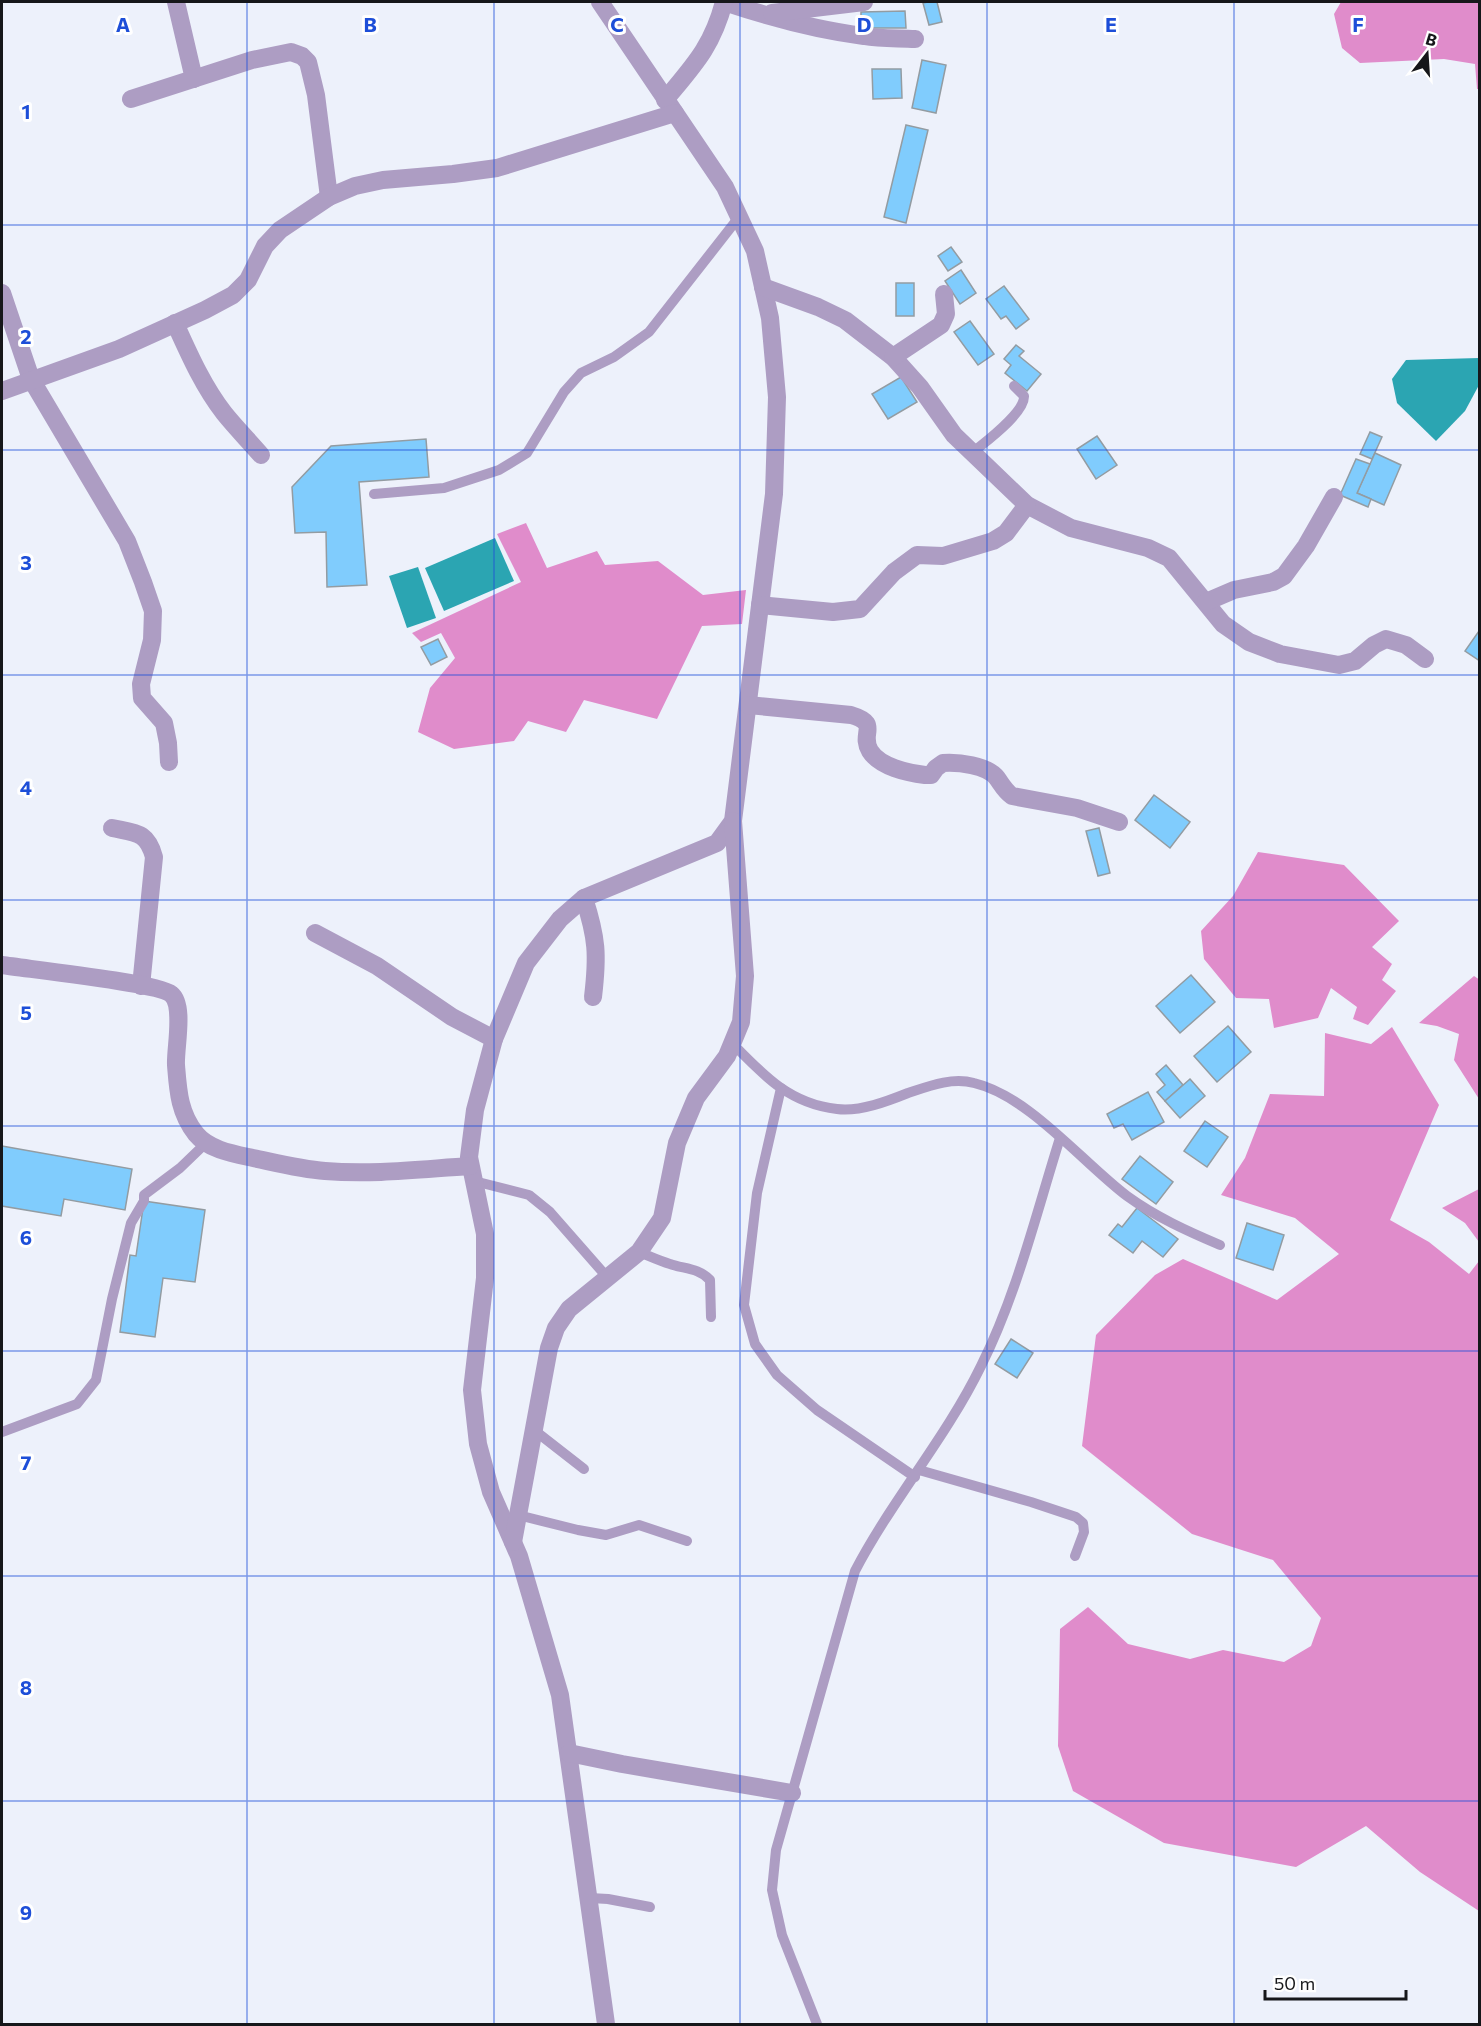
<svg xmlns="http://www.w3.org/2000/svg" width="1481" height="2026" font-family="Commissioner,sans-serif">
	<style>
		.forest { fill: #e08ccb }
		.water { fill: #2ba5b2 }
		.building { fill: #80ccfd; stroke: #939ca2; stroke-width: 1.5 }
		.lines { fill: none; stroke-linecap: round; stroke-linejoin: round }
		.lane { stroke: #ad9dc3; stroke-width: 10 }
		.street { stroke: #ad9dc3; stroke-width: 18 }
		.grid { fill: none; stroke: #1d4ed8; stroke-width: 1.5; stroke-opacity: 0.55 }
		.grid-label { font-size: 20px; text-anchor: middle; font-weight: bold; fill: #1d4ed8; stroke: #fff; stroke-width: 6; stroke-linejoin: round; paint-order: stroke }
	</style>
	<rect width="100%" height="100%" fill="#edf1fb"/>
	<g class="forest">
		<polygon points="1341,2 1479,2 1479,89 1477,89 1475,64 1444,59 1360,63 1342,48 1334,14"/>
		<polygon points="526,523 547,568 597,551 605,565 658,561 703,595 746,590 742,624 702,626 657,719 584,700 566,732 528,721 514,741 454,749 418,732 430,688 455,658 441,633 421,642 412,633 521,582 497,534"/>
		<polygon points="1258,852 1344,865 1399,921 1372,947 1392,964 1382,980 1396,991 1368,1025 1353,1019 1357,1007 1331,988 1318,1018 1274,1028 1269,999 1236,998 1204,959 1201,931 1233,896"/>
		<polygon points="1474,976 1480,980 1479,1099 1454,1060 1459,1034 1437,1026 1419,1023"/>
		<polygon points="1392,1027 1439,1105 1390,1220 1429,1242 1469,1274 1479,1261 1479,1911 1420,1872 1366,1826 1296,1867 1164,1843 1073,1791 1058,1746 1060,1629 1088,1607 1128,1644 1190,1659 1223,1650 1284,1662 1311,1646 1321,1618 1273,1560 1192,1534 1082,1446 1096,1335 1155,1275 1183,1259 1277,1300 1339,1254 1295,1218 1221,1195 1245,1158 1270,1094 1324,1096 1325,1033 1371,1044"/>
		<polygon points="1479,1189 1479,1242 1465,1223 1442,1208"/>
	</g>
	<g class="water">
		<polygon points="1479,358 1479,385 1465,411 1436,441 1397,403 1392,379 1406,360"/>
		<polygon points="495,538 514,581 444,611 425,568"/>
		<polygon points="418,567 436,618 407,628 389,576"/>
	</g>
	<g class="building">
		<polygon points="928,2 937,2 942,22 929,25 923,3"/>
		<polygon points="905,11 906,28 861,28 861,12"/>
		<polygon points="922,60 946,65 936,113 912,108"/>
		<polygon points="872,69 901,69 902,98 873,99"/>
		<polygon points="906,125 928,130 906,223 884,217"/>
		<polygon points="951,247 962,262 948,271 938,256"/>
		<polygon points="961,270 976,293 960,304 945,281"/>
		<rect x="896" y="283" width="18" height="33"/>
		<polygon points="1004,286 1029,319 1016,329 1006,316 1001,319 986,299"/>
		<polygon points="970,321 994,354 978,365 954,332"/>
		<polygon points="1016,345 1024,351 1019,356 1041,374 1027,391 1005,373 1011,365 1004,359"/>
		<polygon points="901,377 917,402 888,419 872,394"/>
		<polygon points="1370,432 1382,437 1372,459 1360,454"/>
		<polygon points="1097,436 1117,465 1096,479 1077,449"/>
		<polygon points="426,439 429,477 359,482 367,585 327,587 326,532 295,533 292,487 331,446"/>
		<polygon points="1375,453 1401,465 1384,505 1357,493"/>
		<polygon points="1356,459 1370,464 1357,493 1371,499 1368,507 1340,495"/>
		<polygon points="1479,631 1480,631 1480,661 1465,651"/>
		<polygon points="438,639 447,657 431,665 421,647"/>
		<polygon points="1154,795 1190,822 1170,848 1135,820"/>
		<polygon points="1099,828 1110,873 1098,876 1086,831"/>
		<polygon points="1191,975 1215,1002 1180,1033 1156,1006"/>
		<polygon points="1228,1026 1251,1052 1217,1082 1194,1056"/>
		<polygon points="1166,1065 1183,1085 1165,1101 1157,1092 1165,1085 1156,1074"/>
		<polygon points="1190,1079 1205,1096 1180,1118 1165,1101"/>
		<polygon points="1148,1092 1164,1122 1132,1140 1123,1124 1114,1128 1107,1114"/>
		<polygon points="1205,1121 1228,1137 1207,1167 1184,1151"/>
		<polygon points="2,1146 132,1169 125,1210 64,1199 61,1216 2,1206"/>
		<polygon points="1140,1156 1173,1182 1156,1204 1122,1179"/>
		<polygon points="144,1201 205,1210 195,1282 163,1278 155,1337 120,1332 130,1255 136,1256"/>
		<polygon points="1137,1208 1178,1239 1163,1257 1142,1241 1133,1253 1109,1235 1118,1224 1122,1227"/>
		<polygon points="1247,1223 1284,1235 1273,1270 1236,1258"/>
		<polygon points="1011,1339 1033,1353 1017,1378 995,1364"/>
	</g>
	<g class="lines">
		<g class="lane">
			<path d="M 972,453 C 985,442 1025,413 1024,396 L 1014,386"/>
			<polyline points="374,494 444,488 499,470 527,453 564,392 581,373 614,357 649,332 739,217"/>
			<path d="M 732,1043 C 763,1075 790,1104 837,1109 C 860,1112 888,1101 908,1093 C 929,1086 952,1077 974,1083 C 1029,1096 1082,1162 1127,1196 C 1156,1217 1187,1231 1220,1245"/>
			<polyline points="781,1088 757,1193 744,1305 755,1344 777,1375 817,1410 915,1477"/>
			<polyline points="474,1181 529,1195 550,1212 607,1277"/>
			<path d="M 639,1252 C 649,1256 660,1261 670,1264 C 684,1269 699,1268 710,1280 L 711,1317"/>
			<polyline points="534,1430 584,1469"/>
			<polyline points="2,1432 77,1404 96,1380 112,1299 131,1223 144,1201 144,1195 180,1168 206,1143"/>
			<polyline points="919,1470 1031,1502 1076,1517 1083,1523 1084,1532 1075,1556"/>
			<polyline points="518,1515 578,1530 606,1535 639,1525 687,1541"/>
			<polyline points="590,1898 608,1899 650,1907"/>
			<path d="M 817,2024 L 782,1935 L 772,1890 L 776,1850 L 855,1571 C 892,1500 946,1438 981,1366 C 1017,1294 1036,1214 1060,1138"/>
		</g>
		<g class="street">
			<polyline points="176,2 194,79"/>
			<polyline points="600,2 725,187 755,251 770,318 777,397 774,494 733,821 717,843 584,898 560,919 526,963 494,1039 475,1110 469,1157 485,1234 485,1278 472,1390 478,1444 491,1492 519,1556 560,1695 606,2024"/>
			<path d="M 724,2 C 769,17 816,30 864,36 C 881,39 898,38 915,39"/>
			<polyline points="772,13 864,2"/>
			<polyline points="131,99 252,60 291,52 302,56 308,62 316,95 329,197"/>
			<path d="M 665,100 C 694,65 712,47 724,2"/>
			<polyline points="763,287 818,307 845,320 893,357 920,387 954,435 1027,505 1071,528 1148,548 1169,558 1223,624 1249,642 1280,654 1339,665 1355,661 1374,645 1386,639 1406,645 1425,659"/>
			<polyline points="2,293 31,379 127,541 143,582 153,611 152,640 141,684 142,698 164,723 168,743 169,762"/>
			<path d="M 175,323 C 189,354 203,386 224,413 C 236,428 249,441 261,455"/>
			<polyline points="893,357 941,325 946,314 944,294"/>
			<polyline points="2,391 119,349 205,310 233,295 248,280 265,246 280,230 329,197 355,186 383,180 453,174 497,168 675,113"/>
			<polyline points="1206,602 1234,590 1273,582 1284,576 1306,546 1334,497"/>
			<polyline points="760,605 833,612 860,609 894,572 917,555 943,556 993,541 1006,533 1027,505"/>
			<path d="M 748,705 L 851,715 C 881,724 859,733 870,751 C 880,767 908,773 925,775 L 931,775 L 936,768 L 943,763 C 958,762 987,765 997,778 C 1002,785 1005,791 1012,796 L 1077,808 L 1119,822"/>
			<path d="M 112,828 C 135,833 147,831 154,857 L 141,986"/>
			<path d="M 584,898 C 597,938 598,955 593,997"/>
			<polyline points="315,933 377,966 452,1017 494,1039"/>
			<path d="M 2,965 C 28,969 158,983 171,994 C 185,1005 175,1048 176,1065 C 178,1090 179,1113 196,1134 C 209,1150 234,1154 253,1158 C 277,1163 301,1169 325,1171 C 373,1175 422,1169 470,1166"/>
			<polyline points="513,1542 549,1348 556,1328 569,1309 639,1252 662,1218 677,1143 696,1098 727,1056 741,1022 745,976 733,821"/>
			<polyline points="569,1753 622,1764 792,1793"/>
		</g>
	</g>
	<path class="grid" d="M 247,2 L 247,2024M 494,2 L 494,2024M 740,2 L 740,2024M 987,2 L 987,2024M 1234,2 L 1234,2024M 2,225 L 1480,225M 2,450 L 1480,450M 2,675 L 1480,675M 2,900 L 1480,900M 2,1126 L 1480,1126M 2,1351 L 1480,1351M 2,1576 L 1480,1576M 2,1801 L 1480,1801"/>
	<g class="grid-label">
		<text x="123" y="32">A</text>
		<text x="370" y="32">B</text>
		<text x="617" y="32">C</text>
		<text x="864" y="32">D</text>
		<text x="1111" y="32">E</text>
		<text x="1358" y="32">F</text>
		<text x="26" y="119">1</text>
		<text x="26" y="344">2</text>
		<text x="26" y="570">3</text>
		<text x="26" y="795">4</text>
		<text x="26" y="1020">5</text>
		<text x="26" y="1245">6</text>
		<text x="26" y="1470">7</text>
		<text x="26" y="1695">8</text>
		<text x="26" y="1920">9</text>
	</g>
	<rect width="1481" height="2026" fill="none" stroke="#16171a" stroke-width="6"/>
	<g transform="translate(1427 54) rotate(17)" stroke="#ffffff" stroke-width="4.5" paint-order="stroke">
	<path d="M0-4.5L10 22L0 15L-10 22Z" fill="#16171a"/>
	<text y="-9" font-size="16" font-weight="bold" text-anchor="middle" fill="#16171a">B</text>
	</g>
	<path d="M1265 1990v9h141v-9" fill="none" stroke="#16171a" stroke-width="3"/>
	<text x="1274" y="1990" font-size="18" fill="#16171a" stroke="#ffffff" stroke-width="4.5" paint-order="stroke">50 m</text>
</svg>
